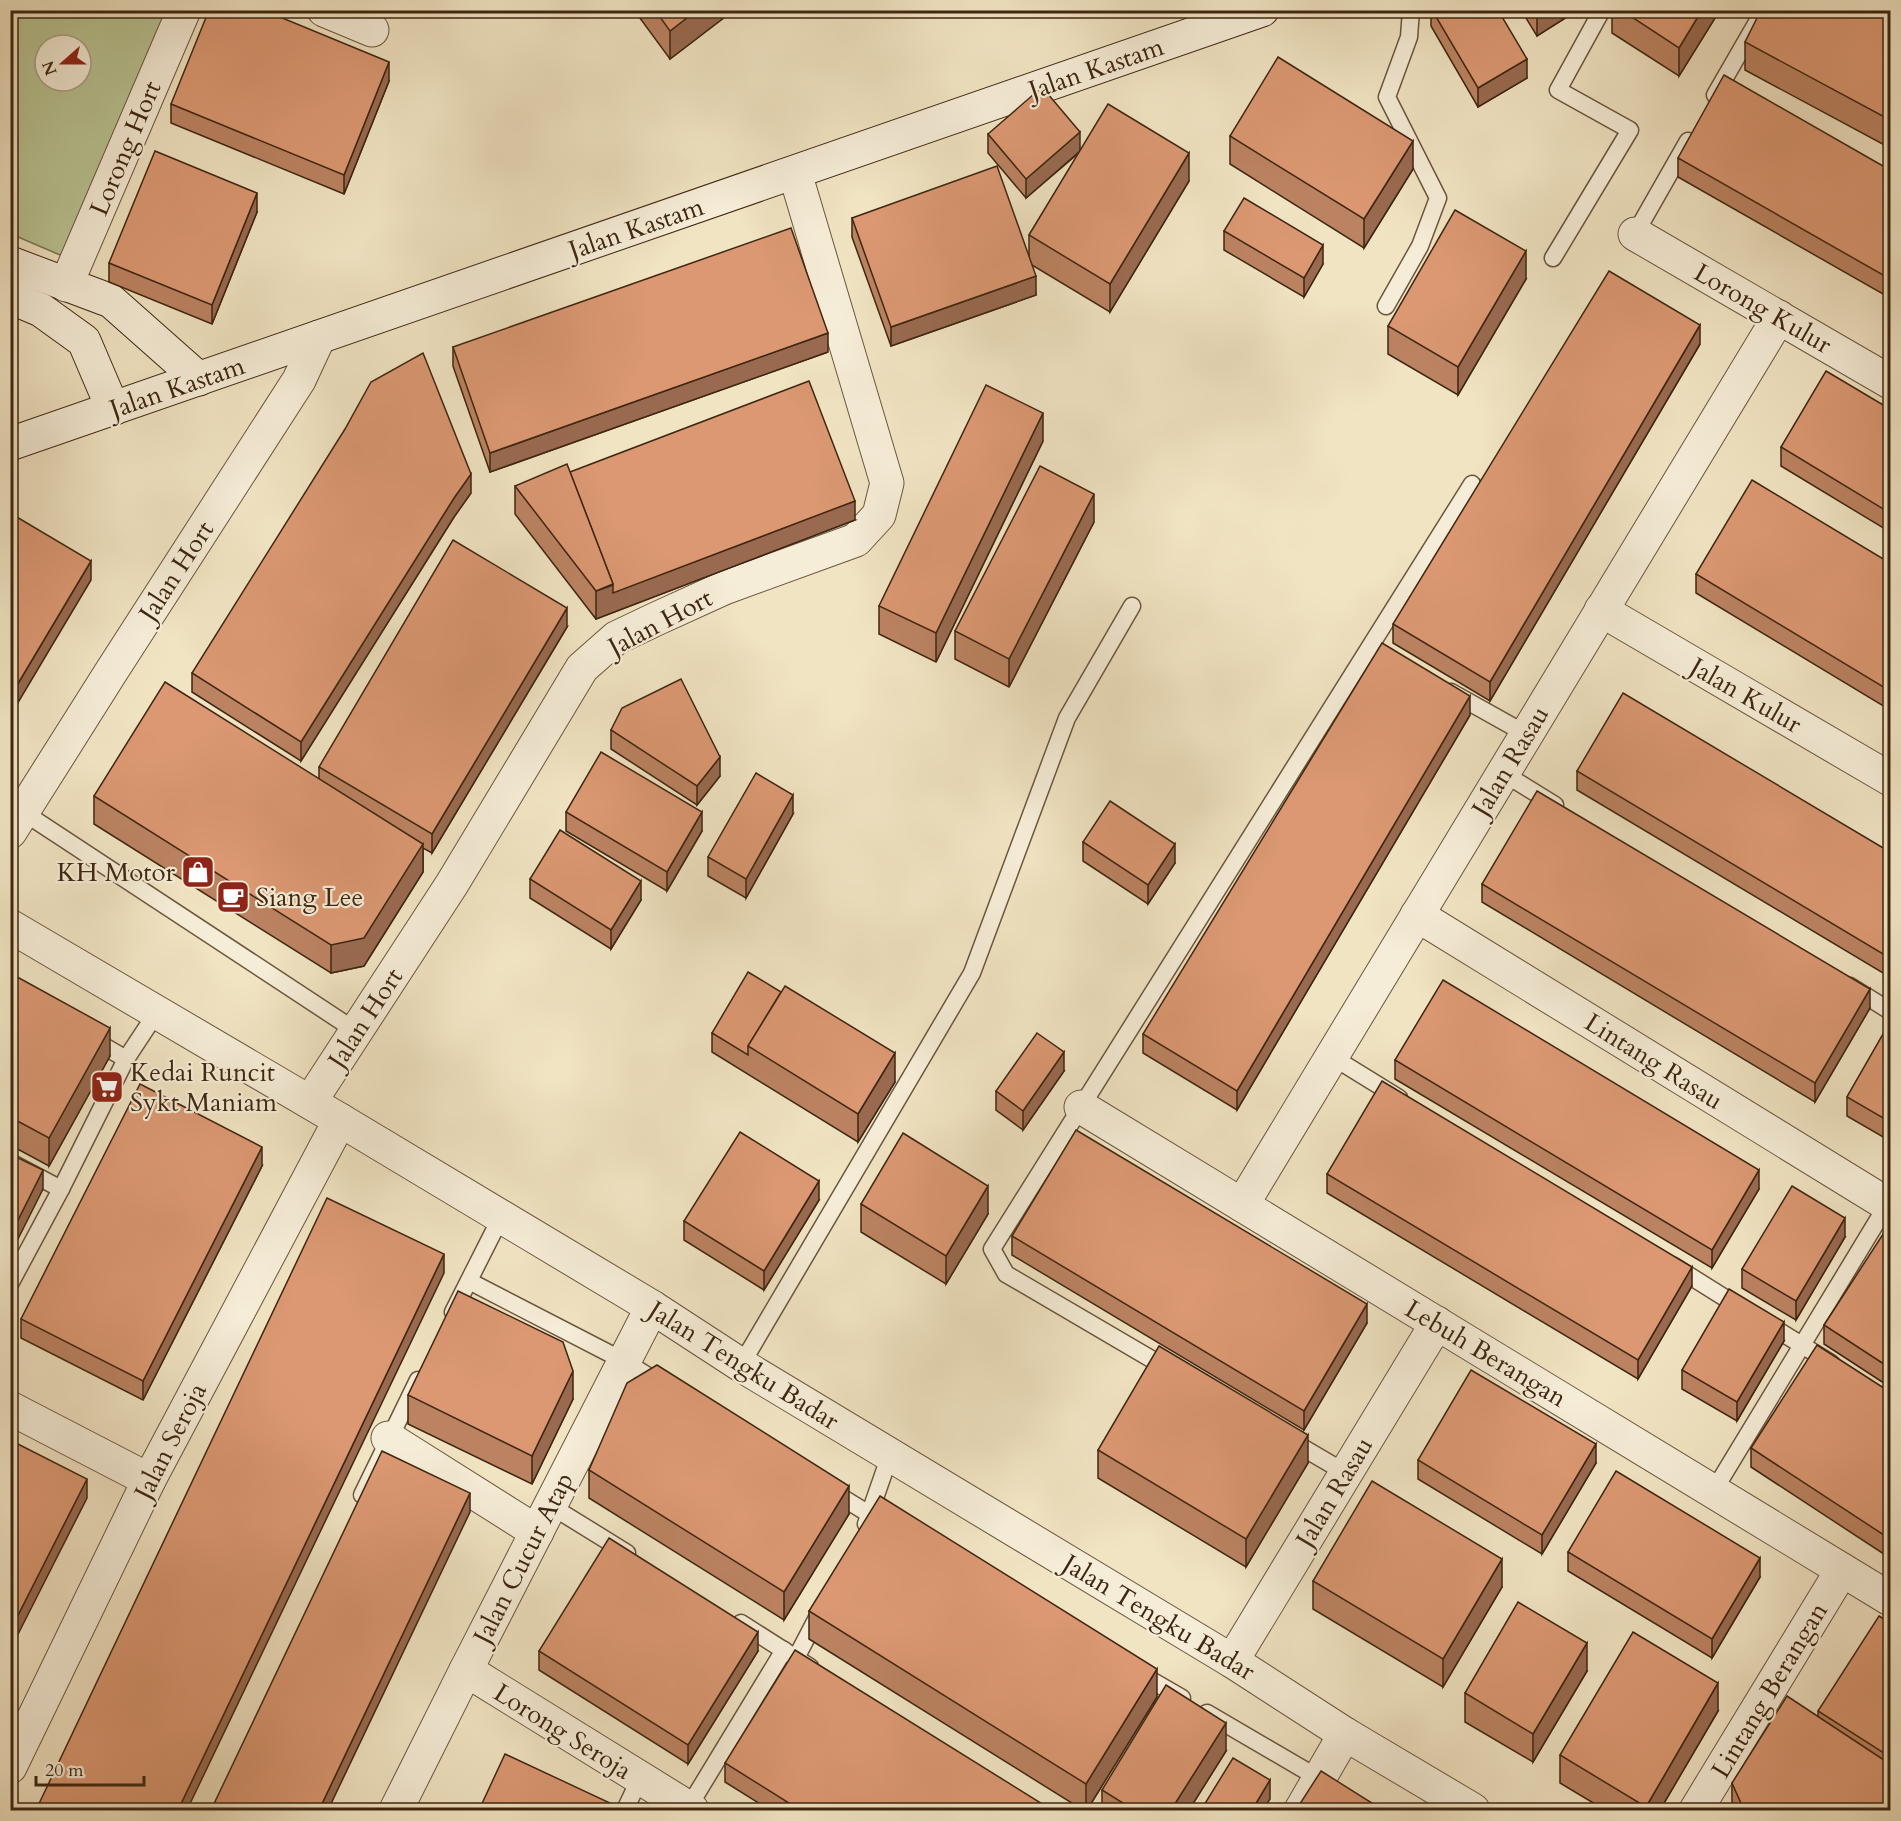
<svg xmlns="http://www.w3.org/2000/svg" width="1901" height="1821" font-family="Cardo,serif">
	<style>
		.green { fill: #b9c494; stroke: #7c7552; stroke-width: 1.5; fill-rule: evenodd }
		.lines { fill: none; stroke-linecap: round; stroke-linejoin: round }
		.lane-casing { stroke: #6b563d; stroke-width: 19 }
		.street-casing { stroke: #6b563d; stroke-width: 35 }
		.secondary-casing { stroke: #3e2610; stroke-width: 35 }
		.lane { stroke: #f6edd8; stroke-width: 16 }
		.street { stroke: #f6edd8; stroke-width: 33 }
		.secondary { stroke: #f6edd8; stroke-width: 33 }
		.wall { fill: #bc8362; stroke: #3e2610; stroke-width: 1.5 }
		.shaded-wall { fill: #996a50; stroke: #3e2610; stroke-width: 1.5 }
		.building { fill: #db9872; stroke: #3e2610; stroke-width: 1.5 }
		.labels { text-anchor: middle; stroke-width: 4.5; stroke-linejoin: round; paint-order: stroke }
		.street-label { font-size: 26px; fill: #3e2610; stroke: #f6edd8 }
		.poi-label { font-size: 26px; fill: #3e2610; stroke: #f6edd8; text-anchor: start }
	</style>
	<rect width="100%" height="100%" fill="#f1e4c3"/>
	<filter id="stains"><feTurbulence type="fractalNoise" baseFrequency=".00333" numOctaves="4"/><feColorMatrix values="0 0 0 0 .2 0 0 0 0 .09 0 0 0 0 .02 0 0 0 .5 -.17"/></filter>
	<radialGradient id="worn" r=".72"><stop offset=".6" stop-color="#630" stop-opacity="0"/><stop offset="1" stop-color="#630" stop-opacity=".3"/></radialGradient>
	<path class="green" d="M 10,11 L 170,11 L 67,258 L 11,234 ZM 45,45 L 81,45 L 81,81 L 45,81 Z"/>
	<g class="lines">
		<defs>
			<g id="lane">
				<polyline points="1715,95 1764,10"/>
				<polyline points="1635,234 1688,141"/>
				<polyline points="1553,258 1630,130 1558,90 1602,10"/>
				<polyline points="1386,306 1420,246 1438,198 1387,97 1409,37 1411,10"/>
				<polyline points="1451,692 1526,734"/>
				<polyline points="1503,773 1555,805"/>
				<polyline points="23,812 356,1031"/>
				<polyline points="1850,986 1890,1011"/>
				<polyline points="90,1038 126,1059"/>
				<polyline points="1331,1056 1399,1098"/>
				<polyline points="10,1162 61,1189"/>
				<polyline points="1674,1266 1741,1308"/>
				<polyline points="469,1281 624,1361 661,1384"/>
				<polyline points="10,1284 61,1189 126,1059 157,1012"/>
				<polyline points="453,1312 501,1217"/>
				<polyline points="1766,1323 1831,1363"/>
				<polyline points="741,1365 972,973 1067,718 1132,606"/>
				<polyline points="1170,1370 1006,1274 992,1249 1472,484"/>
				<polyline points="1288,1439 1346,1473"/>
				<polyline points="830,1490 887,1525"/>
				<polyline points="1713,1492 1890,1200"/>
				<polyline points="362,1495 418,1380"/>
				<polyline points="551,1506 627,1553"/>
				<polyline points="866,1524 890,1455"/>
				<polyline points="741,1623 810,1667"/>
				<polyline points="796,1658 819,1614"/>
				<polyline points="1137,1672 1182,1698"/>
				<polyline points="1207,1713 1325,1782"/>
				<polyline points="688,1808 784,1650"/>
				<polyline points="625,1810 640,1778"/>
			</g>
			<g id="street">
				<polyline points="324,10 372,30"/>
				<polyline points="1635,234 1890,382"/>
				<polyline points="66,285 184,10"/>
				<polyline points="1601,610 1890,779"/>
				<polyline points="10,832 111,672 299,380 319,337"/>
				<polyline points="1417,915 1890,1206"/>
				<polyline points="10,926 340,1120 652,1307 741,1365 1232,1661 1345,1734 1473,1810"/>
				<polyline points="310,1102 452,884 582,668 616,638 656,619 724,588 856,540 879,515 887,483 795,173"/>
				<polyline points="1081,1107 1890,1599"/>
				<polyline points="1242,1205 1779,317"/>
				<polyline points="10,1408 149,1480"/>
				<polyline points="388,1438 537,1532"/>
				<polyline points="1232,1661 1437,1323"/>
				<polyline points="466,1670 692,1810"/>
				<polyline points="10,1767 149,1480 340,1120"/>
				<polyline points="396,1810 466,1670 652,1307"/>
				<polyline points="1301,1810 1345,1734"/>
				<polyline points="1696,1810 1842,1570"/>
			</g>
			<g id="secondary">
				<polyline points="10,263 111,301 199,379"/>
				<polyline points="10,297 41,310 84,341 113,409"/>
				<polyline points="10,444 1262,10"/>
			</g>
		</defs>
		<use href="#lane" class="lane-casing"/>
		<use href="#street" class="street-casing"/>
		<use href="#secondary" class="secondary-casing"/>
		<use href="#lane" class="lane"/>
		<use href="#street" class="street"/>
		<use href="#secondary" class="secondary"/>
	</g>
	<g class="wall">
		<polygon points="634,10 734,10 670,59"/>
		<polygon points="1431,10 1498,10 1527,78 1478,107 1431,26"/>
		<polygon points="1521,10 1578,10 1537,36"/>
		<polygon points="1612,10 1720,10 1679,76 1612,33"/>
		<polygon points="1890,10 1890,148 1745,70 1745,42"/>
		<polygon points="389,81 344,194 171,123 171,104"/>
		<polygon points="988,134 1080,151 1189,181 1110,312 1032,265 1036,295 891,346 852,237 852,218 1029,256 1029,235 1080,152 1026,198 988,153"/>
		<polygon points="1230,136 1413,169 1364,248 1230,164"/>
		<polygon points="1678,158 1890,170 1890,298 1678,177"/>
		<polygon points="257,212 212,324 109,282 109,263"/>
		<polygon points="1224,231 1323,264 1304,297 1224,250"/>
		<polygon points="1526,279 1458,395 1388,354 1388,326"/>
		<polygon points="1700,344 1490,701 1393,643 1393,624"/>
		<polygon points="453,347 828,352 490,472 453,366"/>
		<polygon points="1890,409 1890,532 1781,466 1781,447"/>
		<polygon points="1043,441 936,662 879,634 879,606"/>
		<polygon points="570,472 855,520 596,619 515,514 515,486"/>
		<polygon points="471,493 454,517 301,761 192,692 192,673"/>
		<polygon points="1094,522 1009,687 955,659 955,631"/>
		<polygon points="1890,563 1890,710 1696,593 1696,574"/>
		<polygon points="567,627 432,853 423,848 423,872 364,966 331,973 94,824 94,796 319,779 319,767"/>
		<polygon points="1470,715 1237,1110 1143,1053 1143,1034"/>
		<polygon points="611,730 720,776 697,805 611,749"/>
		<polygon points="1577,771 1890,852 1888,976 1577,790"/>
		<polygon points="566,812 702,831 667,891 566,831"/>
		<polygon points="793,814 746,898 708,876 708,857"/>
		<polygon points="1083,842 1175,863 1148,904 1083,861"/>
		<polygon points="530,879 641,900 611,949 530,898"/>
		<polygon points="1482,884 1870,1008 1815,1102 1482,902"/>
		<polygon points="10,973 110,1056 49,1166 10,1145"/>
		<polygon points="1890,1022 1890,1141 1847,1116 1847,1097"/>
		<polygon points="712,1033 895,1082 858,1142 712,1052"/>
		<polygon points="1395,1060 1759,1189 1712,1268 1395,1079"/>
		<polygon points="1064,1071 1023,1130 996,1110 996,1091"/>
		<polygon points="262,1166 143,1400 21,1338 21,1319"/>
		<polygon points="1327,1174 1692,1286 1638,1379 1327,1193"/>
		<polygon points="819,1200 764,1290 684,1240 684,1221"/>
		<polygon points="861,1204 988,1214 946,1284 861,1232"/>
		<polygon points="1890,1226 1890,1387 1824,1344 1824,1325"/>
		<polygon points="1012,1236 1367,1323 1304,1430 1012,1255"/>
		<polygon points="1845,1237 1796,1320 1742,1288 1742,1269"/>
		<polygon points="1784,1341 1737,1421 1682,1389 1682,1370"/>
		<polygon points="1890,1392 1890,1558 1751,1467 1751,1448"/>
		<polygon points="408,1395 573,1399 532,1484 408,1424"/>
		<polygon points="1098,1450 1308,1463 1246,1567 1098,1478"/>
		<polygon points="1418,1460 1596,1463 1542,1554 1418,1479"/>
		<polygon points="589,1470 849,1514 784,1620 589,1498"/>
		<polygon points="1568,1552 1760,1577 1712,1658 1568,1571"/>
		<polygon points="1313,1581 1502,1587 1443,1687 1313,1609"/>
		<polygon points="809,1611 1157,1697 1087,1810 1083,1810 809,1639"/>
		<polygon points="1890,1623 1890,1810 1732,1810 1732,1783 1818,1717 1818,1711"/>
		<polygon points="539,1651 758,1651 688,1764 539,1670"/>
		<polygon points="1587,1671 1533,1762 1465,1722 1465,1693"/>
		<polygon points="1718,1711 1660,1810 1605,1810 1560,1783 1560,1755"/>
		<polygon points="1226,1751 1189,1810 1102,1810 1102,1790"/>
		<polygon points="725,1763 1052,1810 770,1810 725,1782"/>
	</g>
	<g class="shaded-wall">
		<polygon points="697,10 734,10 670,59 670,31"/>
		<polygon points="1548,10 1578,10 1537,36 1537,17"/>
		<polygon points="1702,10 1720,10 1679,76 1679,48"/>
		<polygon points="1527,59 1527,78 1478,107 1478,88"/>
		<polygon points="389,62 389,81 344,194 344,175"/>
		<polygon points="1080,132 1080,151 1026,198 1026,179"/>
		<polygon points="1413,141 1413,169 1364,248 1364,219"/>
		<polygon points="1189,153 1189,181 1110,312 1110,284"/>
		<polygon points="257,193 257,212 212,324 212,305"/>
		<polygon points="1323,245 1323,264 1304,297 1304,278"/>
		<polygon points="1526,251 1526,279 1458,395 1458,367"/>
		<polygon points="1036,276 1036,295 891,346 891,327"/>
		<polygon points="1700,325 1700,344 1490,701 1490,682"/>
		<polygon points="828,333 828,352 490,472 490,453"/>
		<polygon points="1043,413 1043,441 936,662 936,633"/>
		<polygon points="471,474 471,493 454,517 301,761 301,742 454,498"/>
		<polygon points="1094,494 1094,522 1009,687 1009,659"/>
		<polygon points="855,501 855,520 596,619 596,591"/>
		<polygon points="91,561 91,580 10,716 10,697"/>
		<polygon points="567,608 567,627 432,853 432,834"/>
		<polygon points="1470,696 1470,715 1237,1110 1237,1091"/>
		<polygon points="720,757 720,776 697,805 697,786"/>
		<polygon points="793,795 793,814 746,898 746,879"/>
		<polygon points="702,812 702,831 667,891 667,872"/>
		<polygon points="423,844 423,872 364,966 331,973 331,945"/>
		<polygon points="1175,844 1175,863 1148,904 1148,885"/>
		<polygon points="641,881 641,900 611,949 611,930"/>
		<polygon points="1890,953 1890,972 1888,976 1888,957"/>
		<polygon points="1870,989 1870,1008 1815,1102 1815,1083"/>
		<polygon points="110,1028 110,1056 49,1166 49,1138"/>
		<polygon points="1064,1052 1064,1071 1023,1130 1023,1111"/>
		<polygon points="895,1053 895,1082 858,1142 858,1114"/>
		<polygon points="262,1147 262,1166 143,1400 143,1381"/>
		<polygon points="43,1170 43,1189 10,1255 10,1236"/>
		<polygon points="1759,1170 1759,1189 1712,1268 1712,1250"/>
		<polygon points="819,1181 819,1200 764,1290 764,1271"/>
		<polygon points="988,1186 988,1214 946,1284 946,1256"/>
		<polygon points="1845,1218 1845,1237 1796,1320 1796,1301"/>
		<polygon points="444,1254 444,1273 187,1810 178,1810"/>
		<polygon points="1692,1267 1692,1286 1638,1379 1638,1360"/>
		<polygon points="1367,1304 1367,1323 1304,1430 1304,1411"/>
		<polygon points="1784,1322 1784,1341 1737,1421 1737,1402"/>
		<polygon points="573,1371 573,1399 532,1484 532,1456"/>
		<polygon points="1308,1435 1308,1463 1246,1567 1246,1539"/>
		<polygon points="1596,1444 1596,1463 1542,1554 1542,1535"/>
		<polygon points="87,1479 87,1498 10,1650 10,1631"/>
		<polygon points="849,1486 849,1514 784,1620 784,1592"/>
		<polygon points="470,1493 470,1512 328,1810 319,1810"/>
		<polygon points="1760,1558 1760,1577 1712,1658 1712,1639"/>
		<polygon points="1502,1559 1502,1587 1443,1687 1443,1659"/>
		<polygon points="758,1632 758,1651 688,1764 688,1745"/>
		<polygon points="1587,1643 1587,1671 1533,1762 1533,1734"/>
		<polygon points="1157,1669 1157,1697 1087,1810 1086,1810 1086,1784"/>
		<polygon points="1718,1683 1718,1711 1660,1810 1646,1810 1646,1807"/>
		<polygon points="1226,1723 1226,1751 1189,1810 1171,1810"/>
		<polygon points="1270,1780 1270,1799 1263,1810 1252,1810"/>
	</g>
	<g class="building">
		<polygon points="209,10 263,10 389,62 344,175 171,104"/>
		<polygon points="655,10 697,10 670,31"/>
		<polygon points="1432,10 1498,10 1527,59 1478,88"/>
		<polygon points="1533,10 1548,10 1537,17"/>
		<polygon points="1621,10 1702,10 1679,48"/>
		<polygon points="1761,10 1890,10 1890,120 1745,42"/>
		<polygon points="1278,57 1413,141 1364,219 1230,136"/>
		<polygon points="1724,75 1890,170 1890,279 1678,158"/>
		<polygon points="1042,87 1080,132 1026,179 988,134"/>
		<polygon points="1108,104 1189,153 1110,284 1029,235"/>
		<polygon points="155,151 257,193 212,305 109,263"/>
		<polygon points="997,166 1036,276 891,327 852,218"/>
		<polygon points="1244,198 1323,245 1304,278 1224,231"/>
		<polygon points="1455,210 1526,251 1458,367 1388,326"/>
		<polygon points="791,228 828,333 490,453 453,347"/>
		<polygon points="1609,271 1700,325 1490,682 1393,624"/>
		<polygon points="423,353 471,474 454,498 301,742 192,673 345,429 371,382"/>
		<polygon points="1826,371 1890,409 1890,513 1781,447"/>
		<polygon points="809,381 855,501 613,593 613,584 570,472"/>
		<polygon points="986,385 1043,413 936,633 879,606"/>
		<polygon points="567,464 613,584 596,591 515,486"/>
		<polygon points="1040,466 1094,494 1009,659 955,631"/>
		<polygon points="1752,480 1890,563 1890,691 1696,574"/>
		<polygon points="10,513 91,561 10,697"/>
		<polygon points="453,540 567,608 432,834 319,767"/>
		<polygon points="1382,643 1470,696 1237,1091 1143,1034"/>
		<polygon points="681,679 720,757 697,786 611,730 622,708"/>
		<polygon points="165,682 423,844 364,938 331,945 94,796"/>
		<polygon points="1623,693 1890,852 1890,953 1888,957 1577,771"/>
		<polygon points="601,752 702,812 667,872 566,812"/>
		<polygon points="756,773 793,795 746,879 708,857"/>
		<polygon points="1537,791 1870,989 1815,1083 1482,884"/>
		<polygon points="1110,801 1175,844 1148,885 1083,842"/>
		<polygon points="560,830 641,881 611,930 530,879"/>
		<polygon points="748,972 781,992 748,1046 748,1055 712,1033"/>
		<polygon points="10,973 110,1028 49,1138 10,1117"/>
		<polygon points="1443,980 1759,1170 1712,1250 1395,1060"/>
		<polygon points="785,986 895,1053 858,1114 748,1046"/>
		<polygon points="1890,1022 1890,1122 1847,1097"/>
		<polygon points="1037,1033 1064,1052 1023,1111 996,1091"/>
		<polygon points="1382,1081 1692,1267 1638,1360 1327,1174"/>
		<polygon points="140,1084 262,1147 143,1381 21,1319"/>
		<polygon points="1076,1130 1367,1304 1304,1411 1012,1236"/>
		<polygon points="740,1132 819,1181 764,1271 684,1221"/>
		<polygon points="903,1133 988,1186 946,1256 861,1204"/>
		<polygon points="10,1154 43,1170 10,1236"/>
		<polygon points="1792,1186 1845,1218 1796,1301 1742,1269"/>
		<polygon points="327,1198 444,1254 178,1810 36,1810"/>
		<polygon points="1889,1225 1890,1226 1890,1368 1824,1325"/>
		<polygon points="1729,1289 1784,1322 1737,1402 1682,1370"/>
		<polygon points="458,1291 563,1342 573,1371 532,1456 408,1395"/>
		<polygon points="1817,1345 1890,1392 1890,1539 1751,1448"/>
		<polygon points="1159,1346 1308,1435 1246,1539 1098,1450"/>
		<polygon points="657,1365 849,1486 784,1592 589,1470 627,1383"/>
		<polygon points="1471,1370 1596,1444 1542,1535 1418,1460"/>
		<polygon points="10,1440 87,1479 10,1631"/>
		<polygon points="382,1451 470,1493 319,1810 211,1810"/>
		<polygon points="1616,1471 1760,1558 1712,1639 1568,1552"/>
		<polygon points="1372,1481 1502,1559 1443,1659 1313,1581"/>
		<polygon points="880,1496 1157,1669 1086,1784 809,1611"/>
		<polygon points="609,1538 758,1632 688,1745 539,1651"/>
		<polygon points="1518,1602 1587,1643 1533,1734 1465,1693"/>
		<polygon points="1879,1616 1890,1623 1890,1757 1818,1711"/>
		<polygon points="1633,1632 1718,1683 1646,1807 1560,1755"/>
		<polygon points="795,1650 1052,1810 800,1810 725,1763"/>
		<polygon points="1166,1685 1226,1723 1171,1810 1134,1810 1102,1790"/>
		<polygon points="1787,1696 1890,1764 1890,1810 1744,1810 1732,1783"/>
		<polygon points="505,1754 610,1803 606,1810 479,1810"/>
		<polygon points="1233,1758 1270,1780 1252,1810 1201,1810"/>
		<polygon points="1321,1771 1383,1810 1296,1810"/>
	</g>
	<defs>
		<symbol id="shop-square" viewBox="-11 -11 22 22"><rect x="-9" y="-9" width="18" height="18" rx="4" fill="#8f2418" stroke="#f6edd8"/><path d="M-5-2.5h2.3a2.7 3.5 0 0 1 5.4 0H5L5.5 6h-11ZM-1.5-2.5h3a1.5 2.3 0 0 0-3 0Z" fill="#fff"/></symbol>
		<symbol id="cafe-square" viewBox="-11 -11 22 22"><rect x="-9" y="-9" width="18" height="18" rx="4" fill="#8f2418" stroke="#f6edd8"/><path d="M-5.5-4.5H6V0H3Q3 3.5 0 3.5H-2.5Q-5.5 3.5-5.5 0ZM3-3.2v2h1.7v-2ZM-6 4.5H4V6H-6Z" fill="#fff"/></symbol>
		<symbol id="supermarket-square" viewBox="-11 -11 22 22"><rect x="-9" y="-9" width="18" height="18" rx="4" fill="#8f2418" stroke="#f6edd8"/><path d="M-6-5.5h2.5l.6 2H6L4.5 2H-2.5L-4.4-4H-6ZM-1.5 3.2a1.3 1.3 0 1 0 .1 0ZM3 3.2a1.3 1.3 0 1 0 .1 0Z" fill="#fff"/></symbol>
	</defs>
	<g fill-rule="evenodd">
		<use href="#shop-square" x="179" y="853" width="38" height="38"/>
		<use href="#cafe-square" x="214" y="878" width="38" height="38"/>
		<use href="#supermarket-square" x="88" y="1068" width="38" height="38"/>
	</g>
	<g class="labels">
		<g class="street-label">
			<text transform="translate(1096 68) rotate(-19)" y="9">Jalan Kastam</text>
			<text transform="translate(125 148) rotate(-67)" y="9">Lorong Hort</text>
			<text transform="translate(636 228) rotate(-19)" y="9">Jalan Kastam</text>
			<text transform="translate(1763 308) rotate(30)" y="9">Lorong Kulur</text>
			<text transform="translate(177 387) rotate(-19)" y="9">Jalan Kastam</text>
			<text transform="translate(176 571) rotate(-57)" y="9">Jalan Hort</text>
			<text transform="translate(660 622) rotate(-28)" y="9">Jalan Hort</text>
			<text transform="translate(1746 695) rotate(30)" y="9">Jalan Kulur</text>
			<text transform="translate(1510 761) rotate(-59)" y="9">Jalan Rasau</text>
			<text transform="translate(365 1018) rotate(-57)" y="9">Jalan Hort</text>
			<text transform="translate(1654 1061) rotate(32)" y="9">Lintang Rasau</text>
			<text transform="translate(1486 1353) rotate(31)" y="9">Lebuh Berangan</text>
			<text transform="translate(744 1365) rotate(32)" y="9">Jalan Tengku Badar</text>
			<text transform="translate(170 1441) rotate(-63)" y="9">Jalan Seroja</text>
			<text transform="translate(1334 1492) rotate(-59)" y="9">Jalan Rasau</text>
			<text transform="translate(523 1558) rotate(-63)" y="9">Jalan Cucur Atap</text>
			<text transform="translate(1159 1617) rotate(31)" y="9">Jalan Tengku Badar</text>
			<text transform="translate(1769 1690) rotate(-59)" y="9">Lintang Berangan</text>
			<text transform="translate(563 1731) rotate(32)" y="9">Lorong Seroja</text>
		</g>
		<g class="poi-label">
			<text x="175" y="881" text-anchor="end">KH Motor</text>
			<text x="256" y="906">Siang Lee</text>
			<text x="130" y="1081">Kedai Runcit<tspan x="130" dy="30">Sykt Maniam</tspan></text>
		</g>
	</g>
	<rect width="1901" height="1821" fill="none" stroke="#f1e4c3" stroke-width="36"/>
	<rect x="12" y="12" width="1877" height="1797" fill="none" stroke="#3e2610" stroke-width="3"/>
	<rect x="18" y="18" width="1865" height="1785" fill="none" stroke="#3e2610" stroke-width="1.5"/>
	<g transform="translate(63 63) rotate(249)"><circle r="28" fill="#f6edd8" stroke="#ac9d88" stroke-width="1.5"/>
	<path d="M0-4.5L10 22L0 15L-10 22Z" fill="#8f2418"/>
	<text y="-9" font-size="16" font-weight="bold" text-anchor="middle" fill="#3e2610">N</text>
	</g>
	<path d="M36 1776v9h108v-9" fill="none" stroke="#3e2610" stroke-width="3"/>
	<text x="45" y="1776" font-size="18" fill="#3e2610" stroke="#f6edd8" stroke-width="4.5" paint-order="stroke">20 m</text>
	<rect width="100%" height="100%" filter="url(#stains)"/>
	<rect width="100%" height="100%" fill="url(#worn)"/>
</svg>
